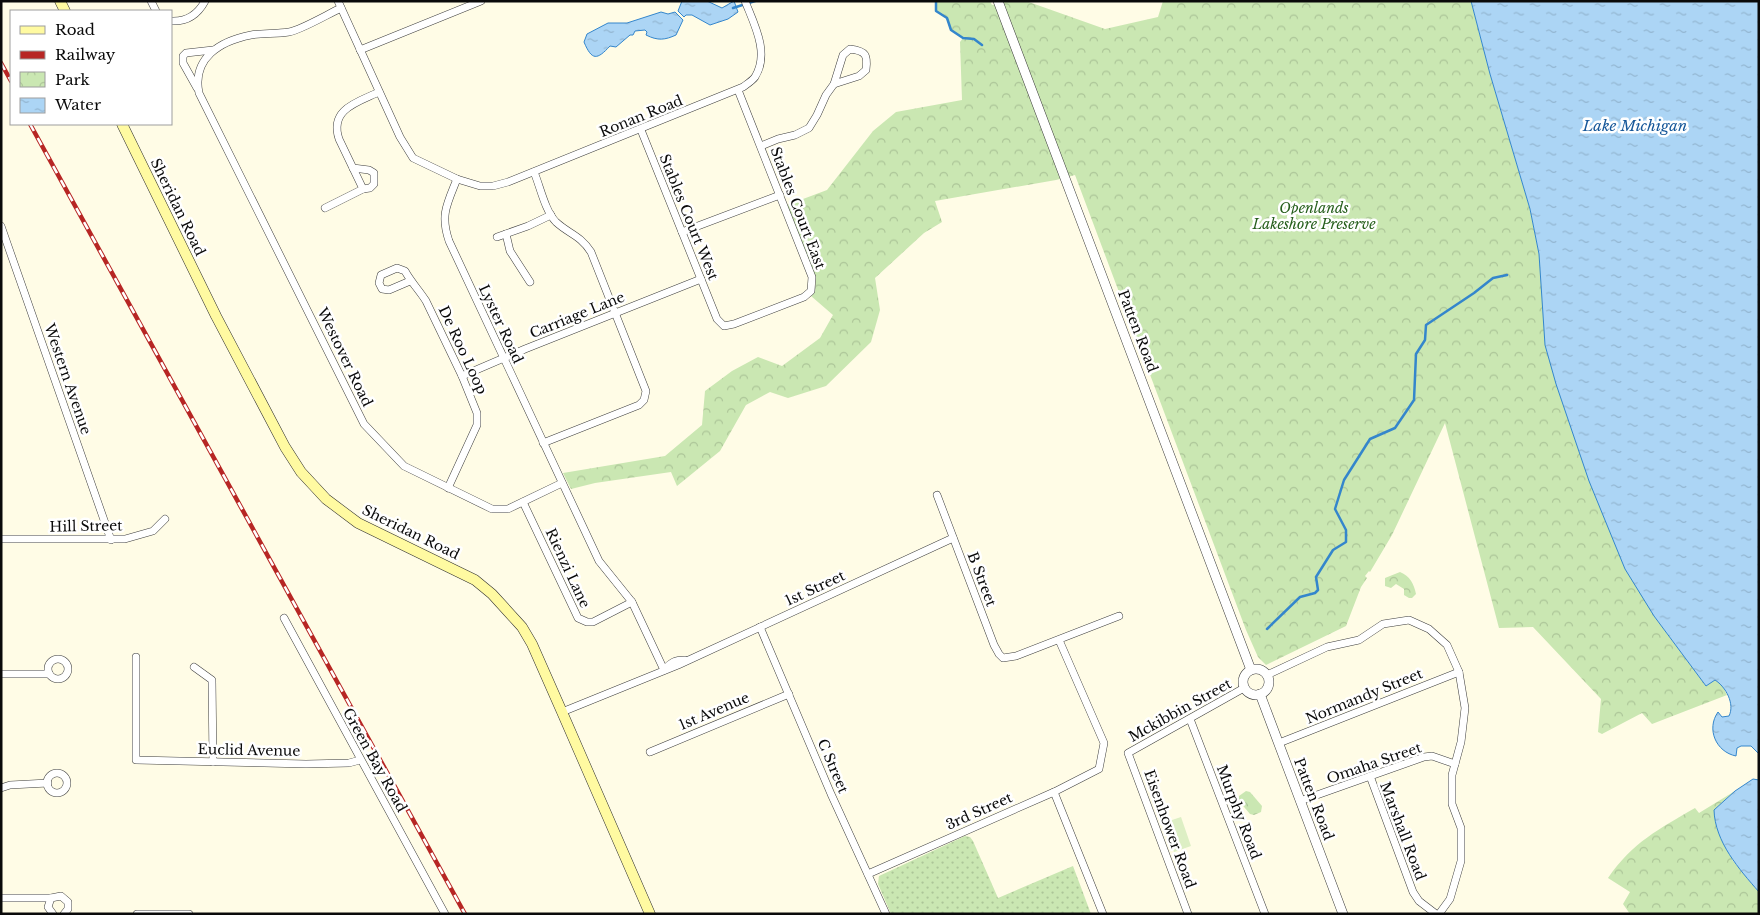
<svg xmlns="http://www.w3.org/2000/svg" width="1760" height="915" font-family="'Libre Baskerville',serif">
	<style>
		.grass { fill: url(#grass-dots) }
		.park { fill: url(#park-crowns) }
		.pitch { fill: #ddefc4 }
		.water { fill: url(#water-ripples); stroke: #3486cc }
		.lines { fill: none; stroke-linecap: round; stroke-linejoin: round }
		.stream { stroke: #3486cc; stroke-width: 2.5 }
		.minor-casing { stroke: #3d3d3d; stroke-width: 8 }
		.tertiary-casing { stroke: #3d3d3d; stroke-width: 10 }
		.secondary-casing { stroke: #2c2c2c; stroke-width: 11 }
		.minor { stroke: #fff; stroke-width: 7 }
		.tertiary { stroke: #fff; stroke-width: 9 }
		.secondary { stroke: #fffaa1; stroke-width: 10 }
		.rail-casing { stroke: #b72624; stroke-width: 4.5 }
		.rail { stroke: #fff; stroke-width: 2.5; stroke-dasharray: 8; stroke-linecap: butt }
		.labels { text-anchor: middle; stroke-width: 5; stroke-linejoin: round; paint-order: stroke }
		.street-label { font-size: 14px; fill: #0a0a0a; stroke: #fff }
		.park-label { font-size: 14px; font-style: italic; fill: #265f1c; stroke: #fff }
		.water-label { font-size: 15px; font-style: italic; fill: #165799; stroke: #fff }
	</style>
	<defs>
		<pattern id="grass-dots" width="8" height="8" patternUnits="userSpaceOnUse" patternTransform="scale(1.25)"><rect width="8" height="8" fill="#cae7b2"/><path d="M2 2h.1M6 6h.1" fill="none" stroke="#acc598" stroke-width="1.8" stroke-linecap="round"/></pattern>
		<pattern id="park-crowns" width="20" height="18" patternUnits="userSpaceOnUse" patternTransform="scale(1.25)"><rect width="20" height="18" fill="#cae7b2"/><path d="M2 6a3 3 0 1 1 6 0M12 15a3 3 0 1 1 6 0" fill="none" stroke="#acc598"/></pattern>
		<pattern id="water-ripples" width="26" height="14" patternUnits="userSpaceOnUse" patternTransform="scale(1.25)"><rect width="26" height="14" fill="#acd5f5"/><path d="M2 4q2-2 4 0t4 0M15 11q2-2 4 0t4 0" fill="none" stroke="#93b6d1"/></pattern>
	</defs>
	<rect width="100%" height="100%" fill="#fffce6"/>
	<polygon class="grass" points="965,836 970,837 973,841 998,898 1073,866 1091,914 891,914 878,884 879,876"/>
	<g class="park">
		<polygon points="936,1 990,1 992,5 1005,1 1026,1 1105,29 1158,17 1163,1 1471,1 1490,74 1530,209 1539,254 1654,616 1706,686 1715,680 1722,685 1727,695 1652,724 1642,713 1602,734 1598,732 1601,699 1533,627 1499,628 1445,423 1392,535 1370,572 1369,571 1365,576 1367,578 1361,587 1346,626 1266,665 1258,657 1246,630 1075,175 1056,180 935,201 942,222 924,233 875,278 880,310 871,342 826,386 788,398 770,392 746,405 720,451 677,486 671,472 595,483 571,489 563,473 665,456 702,425 705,391 732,371 758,357 782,366 820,338 833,315 811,296 815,291 816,278 787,205 827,190 873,131 896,112 962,100 960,42 963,38 951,30 947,18 936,11"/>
		<path d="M 1400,572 C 1410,576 1414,584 1416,594 L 1412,598 L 1409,598 L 1404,595 L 1404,589 L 1396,584 L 1391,588 L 1385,586 L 1385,578 Z"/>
		<polygon points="1246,791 1250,792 1262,806 1261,812 1254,815 1250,814 1239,801 1239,796"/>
		<path d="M 1735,791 L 1714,810 L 1733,861 L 1759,892 L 1759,914 L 1630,914 L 1623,904 L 1630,892 L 1608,878 C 1633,842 1659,829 1695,808 L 1699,813 Z"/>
	</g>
	<polygon class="pitch" points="1181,817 1191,846 1174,852 1163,823"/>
	<g class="water">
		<polygon points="682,1 707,1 722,8 734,1 738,12 728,19 710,25 692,15 686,15 684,17 678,11"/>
		<path d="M 1471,1 L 1759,1 L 1759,754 L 1751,746 L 1741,746 L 1737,748 L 1736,756 C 1716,752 1706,729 1718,712 L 1722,717 L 1729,716 C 1735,704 1726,687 1715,680 L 1706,686 L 1654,616 L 1625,569 L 1589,481 L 1556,384 L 1545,345 L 1539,254 L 1530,209 L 1490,74 Z"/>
		<path d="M 661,12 L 668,14 L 675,12 L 683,20 L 676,35 C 665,40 658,41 646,35 L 647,32 L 645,30 L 635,31 L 633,35 L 630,35 L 616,47 L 610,46 C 597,60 592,61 584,42 L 587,34 L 608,23 L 627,23 Z"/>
		<path d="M 1753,779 L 1759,780 L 1759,892 C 1739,869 1715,842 1714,810 L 1735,791 Z"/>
	</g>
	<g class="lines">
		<g class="stream">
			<polyline points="936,1 936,11 947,18 951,30 963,38 974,39 982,45"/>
			<polyline points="733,8 755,1"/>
			<polyline points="1267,629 1300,597 1315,593 1318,590 1316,577 1333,550 1346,542 1346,530 1335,509 1344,480 1370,439 1395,428 1414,400 1416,354 1425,340 1426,325 1474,293 1493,278 1507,275"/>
		</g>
		<defs>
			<g id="minor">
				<polyline points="151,1 156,11"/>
				<path d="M 338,1 L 400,137 L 413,158 L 457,179 L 480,186 L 493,186 L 508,182 L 743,87 C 747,84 752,81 755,77 C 770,53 754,24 745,1"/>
				<path d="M 341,8 C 328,14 301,30 289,32 C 276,34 263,33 251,35 C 220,41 192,58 199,93 L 364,424 L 404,466 L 492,509 L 508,509 L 562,483"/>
				<path d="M 171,21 C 187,22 198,14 205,1"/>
				<path d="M 850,49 C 866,51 868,55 866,70 L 859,76 L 834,84 L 843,55 Z"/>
				<polyline points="360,50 481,1"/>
				<polyline points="197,88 183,63 183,56 186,53 213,50"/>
				<polyline points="641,130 717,319 724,326 734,324 804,297 811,291 812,277 738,90"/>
				<polyline points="761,146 778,139 795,135 809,128 817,115 826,95 834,84"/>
				<polyline points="353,168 369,170 374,173 374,184 370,188 363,189"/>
				<path d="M 534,172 C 540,186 545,211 556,222 C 569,234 580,235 591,252 L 646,391 L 644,400 L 639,405 L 543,443"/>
				<path d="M 457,179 C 447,204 440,215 449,241 L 599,561 L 632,602 L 664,670"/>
				<path d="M 325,208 L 363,189 L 339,139 C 329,109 358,102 379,92"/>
				<polyline points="1,226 111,540"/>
				<polyline points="682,232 780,195"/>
				<polyline points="506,234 510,251 530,282"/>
				<polyline points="497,237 528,226 551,215"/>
				<path d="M 410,281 L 389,290 L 382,289 L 379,283 L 381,275 L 397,268 L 405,271 C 411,282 419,290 426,301 L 462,376 L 477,413 L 477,425 L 448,488"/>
				<polyline points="462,376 525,349 701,279"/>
				<polyline points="937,495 994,645 999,654 1003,658 1016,656 1119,616"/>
				<polyline points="523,502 578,618 587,622 593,622 632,602"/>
				<polyline points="1,539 125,539 153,531 165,519"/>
				<polyline points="284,618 445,914"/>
				<polyline points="760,627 831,794 886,914"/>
				<polyline points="136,657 136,760 306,764 349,763 360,760"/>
				<circle cx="58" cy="669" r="10"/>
				<polyline points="194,667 212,680 213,762"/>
				<path d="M 664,670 C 671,662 675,660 685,660"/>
				<polyline points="1,674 49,674"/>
				<polyline points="1267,675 1327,647 1359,640 1383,624 1409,620 1429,629 1447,645 1459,672 1465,708 1461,742 1452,775 1452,804 1461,828 1461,861 1450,899 1439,914"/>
				<polyline points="562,712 678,665 953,538"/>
				<polyline points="1190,719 1265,914"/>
				<polyline points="1279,743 1459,672"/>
				<polyline points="650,752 789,694"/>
				<circle cx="57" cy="783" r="10"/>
				<polyline points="1370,776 1413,892 1419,901 1436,914"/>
				<polyline points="1,788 10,785 48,783"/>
				<polyline points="1054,792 1103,914"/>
				<polyline points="1300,801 1424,757 1432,756 1455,764"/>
				<polyline points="868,874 1054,792 1099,769 1104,743 1059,640"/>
				<polyline points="1,898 51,898 61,896 68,902 68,909 64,914"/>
				<polyline points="51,898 48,907 53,914"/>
				<polyline points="137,914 189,914"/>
				<polyline points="1188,914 1128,753 1244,688"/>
			</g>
			<g id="tertiary">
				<polyline points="998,1 1251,670"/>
				<circle cx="1256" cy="682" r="13"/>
				<polyline points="1260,694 1343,914"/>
			</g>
			<g id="secondary">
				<polyline points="60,1 65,11"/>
				<polyline points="122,124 216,316 285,447 301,472 326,499 358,523 475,580 492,594 522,627 532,644 562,712 650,914"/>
			</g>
		</defs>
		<use href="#minor" class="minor-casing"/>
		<use href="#tertiary" class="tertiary-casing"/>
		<use href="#secondary" class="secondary-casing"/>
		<use href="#minor" class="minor"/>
		<use href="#tertiary" class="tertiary"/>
		<use href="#secondary" class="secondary"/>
		<defs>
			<g id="rail">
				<polyline points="1,63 11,81"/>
				<polyline points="30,124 465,914"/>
			</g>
		</defs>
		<use href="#rail" class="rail-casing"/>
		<use href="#rail" class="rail"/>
	</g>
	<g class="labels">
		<g class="street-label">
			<text transform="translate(641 116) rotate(-22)" y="5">Ronan Road</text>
			<text transform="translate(178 207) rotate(64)" y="5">Sheridan Road</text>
			<text transform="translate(798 208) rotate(69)" y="5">Stables Court East</text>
			<text transform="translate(689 217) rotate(68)" y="5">Stables Court West</text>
			<text transform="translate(577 315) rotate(-22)" y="5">Carriage Lane</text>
			<text transform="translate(501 324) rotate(65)" y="5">Lyster Road</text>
			<text transform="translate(1138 331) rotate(69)" y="5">Patten Road</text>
			<text transform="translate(463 350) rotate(65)" y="5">De Roo Loop</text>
			<text transform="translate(345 357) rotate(64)" y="5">Westover Road</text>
			<text transform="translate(68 379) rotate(71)" y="5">Western Avenue</text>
			<text transform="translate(86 526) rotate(-1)" y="5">Hill Street</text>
			<text transform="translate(411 532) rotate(26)" y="5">Sheridan Road</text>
			<text transform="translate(568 568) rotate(65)" y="5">Rienzi Lane</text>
			<text transform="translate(982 579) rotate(69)" y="5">B Street</text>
			<text transform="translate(815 588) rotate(-25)" y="5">1st Street</text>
			<text transform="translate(1364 696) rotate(-22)" y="5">Normandy Street</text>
			<text transform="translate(1180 710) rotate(-29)" y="5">Mckibbin Street</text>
			<text transform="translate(714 711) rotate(-23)" y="5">1st Avenue</text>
			<text transform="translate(249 750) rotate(1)" y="5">Euclid Avenue</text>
			<text transform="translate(375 760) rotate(61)" y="5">Green Bay Road</text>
			<text transform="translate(1374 763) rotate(-19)" y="5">Omaha Street</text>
			<text transform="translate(833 766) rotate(67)" y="5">C Street</text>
			<text transform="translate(1314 799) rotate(69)" y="5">Patten Road</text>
			<text transform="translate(979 811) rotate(-24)" y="5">3rd Street</text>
			<text transform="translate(1239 812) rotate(69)" y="5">Murphy Road</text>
			<text transform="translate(1170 829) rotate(70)" y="5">Eisenhower Road</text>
			<text transform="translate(1403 831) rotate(69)" y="5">Marshall Road</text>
		</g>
		<g class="park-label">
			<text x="1314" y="213">Openlands<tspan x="1314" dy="16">Lakeshore Preserve</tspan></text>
		</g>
		<g class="water-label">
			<text x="1635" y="131">Lake Michigan</text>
		</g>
	</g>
	<rect width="1760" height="915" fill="none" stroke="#0a0a0a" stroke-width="5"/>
	<rect x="10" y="10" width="162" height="115" fill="#ffffff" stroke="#9d9d9d"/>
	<rect x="20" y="26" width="25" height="8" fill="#fffaa1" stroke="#9d9d9d"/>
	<text x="55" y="35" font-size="15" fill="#0a0a0a">Road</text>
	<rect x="20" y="51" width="25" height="8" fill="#b72624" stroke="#9d9d9d"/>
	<text x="55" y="60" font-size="15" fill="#0a0a0a">Railway</text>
	<rect x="20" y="72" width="25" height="15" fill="url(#park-crowns)" stroke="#9d9d9d"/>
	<text x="55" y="85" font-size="15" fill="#0a0a0a">Park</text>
	<rect x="20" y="98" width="25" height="15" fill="url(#water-ripples)" stroke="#9d9d9d"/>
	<text x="55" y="110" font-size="15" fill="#0a0a0a">Water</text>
</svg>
